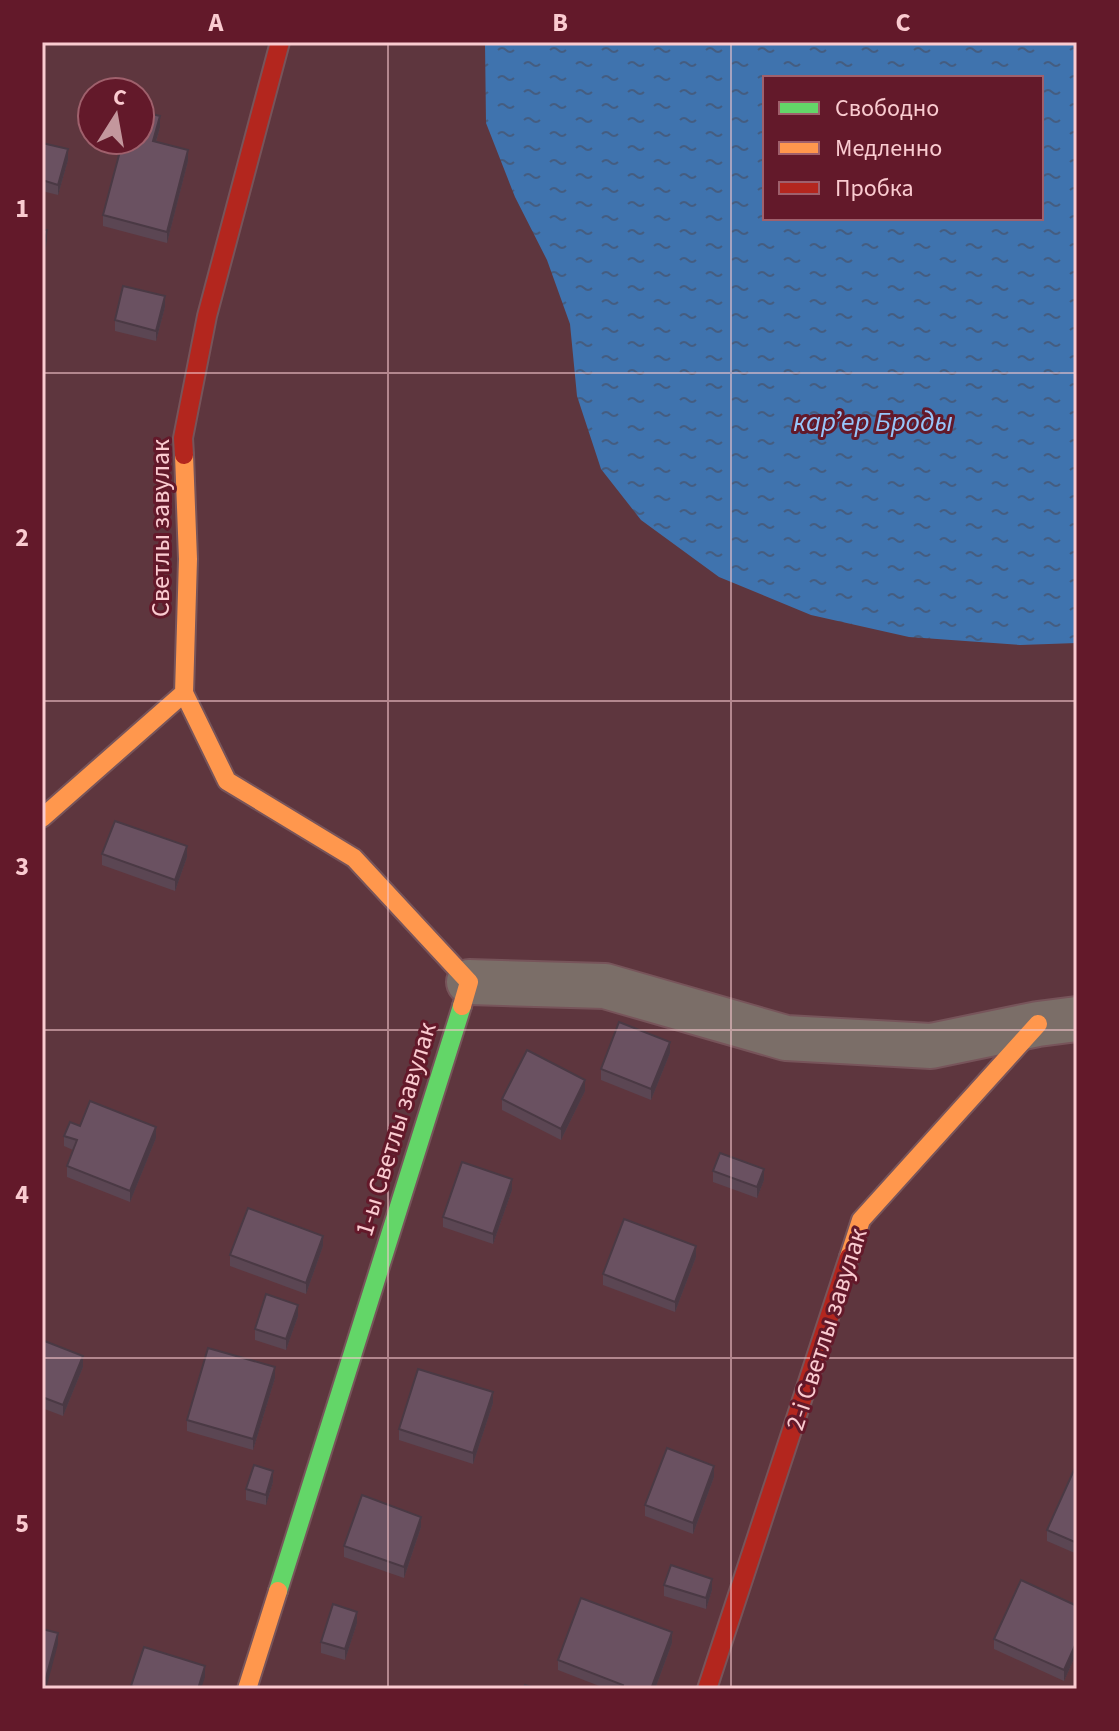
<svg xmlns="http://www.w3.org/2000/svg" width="1119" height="1731" font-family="'Source Sans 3',sans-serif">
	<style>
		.water { fill: url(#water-ripples); fill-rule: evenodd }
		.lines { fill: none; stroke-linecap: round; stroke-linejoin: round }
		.street-casing { stroke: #77545a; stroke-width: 48 }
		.fast-casing { stroke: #77545a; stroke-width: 22 }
		.slow-casing { stroke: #77545a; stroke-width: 22 }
		.jam-casing { stroke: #77545a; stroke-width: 22 }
		.street { stroke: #7b6e68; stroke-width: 44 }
		.fast { stroke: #63d668; stroke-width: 18 }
		.slow { stroke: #ff974d; stroke-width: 18 }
		.jam { stroke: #b3261e; stroke-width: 18 }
		.wall { fill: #5b4653 }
		.shaded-wall { fill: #4a3944 }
		.building { fill: #6a5161; stroke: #4a3944; stroke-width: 2 }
		.grid { fill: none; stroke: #facbd0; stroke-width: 2; stroke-opacity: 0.55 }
		.labels { text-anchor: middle; stroke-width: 6; stroke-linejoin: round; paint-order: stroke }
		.street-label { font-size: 26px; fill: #facbd0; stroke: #63192a }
		.water-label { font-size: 28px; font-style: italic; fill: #97c5f9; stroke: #63192a }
		.neatline { fill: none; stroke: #facbd0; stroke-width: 3 }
		.grid-label { font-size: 26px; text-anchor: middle; font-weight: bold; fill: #facbd0 }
	</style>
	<defs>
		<pattern id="water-ripples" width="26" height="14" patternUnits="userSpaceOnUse" patternTransform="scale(2)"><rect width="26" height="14" fill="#3f73ae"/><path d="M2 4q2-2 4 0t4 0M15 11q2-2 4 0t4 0" fill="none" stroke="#445d81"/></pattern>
	</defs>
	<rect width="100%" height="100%" fill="#5e363e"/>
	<path class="water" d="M 485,42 L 1077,42 L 1077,643 L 1020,645 L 909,637 L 811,615 L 719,577 L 641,520 L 601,469 L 577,396 L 570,324 L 547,260 L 515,197 L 486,123 ZM 765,78 L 1041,78 L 1041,218 L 765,218 Z"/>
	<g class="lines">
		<defs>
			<polyline id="street" points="469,982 605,986 786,1038 931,1046 1038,1024 1077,1019"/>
			<polyline id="fast" points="278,1591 462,1006"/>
			<g id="slow">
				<polyline points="184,693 227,781 354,858 469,982 462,1006"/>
				<polyline points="42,818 184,693 188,559 184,455"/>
				<polyline points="849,1257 861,1220 1038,1024"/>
				<polyline points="247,1689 278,1591"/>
			</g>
			<g id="jam">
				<polyline points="184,455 183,438 207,316 280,42"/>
				<polyline points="707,1689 849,1257"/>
			</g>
		</defs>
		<use href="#street" class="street-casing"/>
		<use href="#fast" class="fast-casing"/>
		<use href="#slow" class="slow-casing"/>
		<use href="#jam" class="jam-casing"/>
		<use href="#street" class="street"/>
		<use href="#fast" class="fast"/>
		<use href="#slow" class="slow"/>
		<use href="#jam" class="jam"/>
	</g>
	<g class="wall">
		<polygon points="160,127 156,142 188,161 167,243 103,226 103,215"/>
		<polygon points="42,143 68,160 58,195 42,191"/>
		<polygon points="165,307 156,341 115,331 115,320"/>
		<polygon points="102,854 187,857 175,891 102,865"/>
		<polygon points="670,1053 651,1100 601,1080 601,1069"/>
		<polygon points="585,1091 561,1140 502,1110 502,1099"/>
		<polygon points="80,1126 156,1138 130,1202 67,1177 67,1166 73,1150 64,1146 64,1136"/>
		<polygon points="713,1171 764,1180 757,1198 713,1182"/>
		<polygon points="512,1190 493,1244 443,1227 443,1217"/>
		<polygon points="323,1246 306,1294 230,1266 230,1255"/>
		<polygon points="696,1257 675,1312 603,1285 603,1274"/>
		<polygon points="298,1316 286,1350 255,1340 255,1329"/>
		<polygon points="42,1340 83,1367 63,1416 42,1408"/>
		<polygon points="275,1378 253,1450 187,1431 187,1420"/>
		<polygon points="493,1403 473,1464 399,1440 399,1429"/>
		<polygon points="1077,1472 1077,1554 1047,1541 1047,1530"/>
		<polygon points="714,1477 693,1534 645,1516 645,1505"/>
		<polygon points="273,1482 266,1505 246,1500 246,1489"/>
		<polygon points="421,1527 404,1578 344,1557 344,1546"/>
		<polygon points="664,1585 712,1590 706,1609 664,1596"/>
		<polygon points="1077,1606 1077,1652 1064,1681 994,1649 994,1639"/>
		<polygon points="357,1623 345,1660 321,1653 321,1642"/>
		<polygon points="672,1643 655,1689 607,1689 558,1670 558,1660"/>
	</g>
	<g class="shaded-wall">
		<polygon points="160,116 160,127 153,152 153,141"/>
		<polygon points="68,149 68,160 58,195 58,185"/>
		<polygon points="188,150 188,161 167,243 167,232"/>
		<polygon points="47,230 47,241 42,267 42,256"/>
		<polygon points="165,296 165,307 156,341 156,331"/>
		<polygon points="187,846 187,857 175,891 175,880"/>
		<polygon points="670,1042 670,1053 651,1100 651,1089"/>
		<polygon points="585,1080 585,1091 561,1140 561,1129"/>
		<polygon points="156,1127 156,1138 130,1202 130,1191"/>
		<polygon points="764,1169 764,1180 757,1198 757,1187"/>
		<polygon points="512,1179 512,1190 493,1244 493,1234"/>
		<polygon points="323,1236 323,1246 306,1294 306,1283"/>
		<polygon points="696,1246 696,1257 675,1312 675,1302"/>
		<polygon points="298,1305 298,1316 286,1350 286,1339"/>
		<polygon points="83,1356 83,1367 63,1416 63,1405"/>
		<polygon points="275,1367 275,1378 253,1450 253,1439"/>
		<polygon points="493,1392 493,1403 473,1464 473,1453"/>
		<polygon points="714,1466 714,1477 693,1534 693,1523"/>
		<polygon points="273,1471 273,1482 266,1505 266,1495"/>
		<polygon points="421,1517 421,1527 404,1578 404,1567"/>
		<polygon points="712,1579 712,1590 706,1609 706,1598"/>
		<polygon points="357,1612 357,1623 345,1660 345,1649"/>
		<polygon points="672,1632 672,1643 655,1689 651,1689"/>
		<polygon points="58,1633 58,1644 46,1689 43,1689"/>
		<polygon points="1077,1641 1077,1652 1064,1681 1064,1670"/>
		<polygon points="205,1666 205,1677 201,1689 198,1689"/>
	</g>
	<g class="building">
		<polygon points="140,111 160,116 153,141 188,150 167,232 103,215 123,140 140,140"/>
		<polygon points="42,143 68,149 58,185 42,180"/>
		<polygon points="42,230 47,230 42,256"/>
		<polygon points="123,286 165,296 156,331 115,320"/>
		<polygon points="115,821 187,846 175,880 102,854"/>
		<polygon points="619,1022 670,1042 651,1089 601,1069"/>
		<polygon points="527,1050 585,1080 561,1129 502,1099"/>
		<polygon points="90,1101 156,1127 130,1191 67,1166 77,1140 64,1136 70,1122 80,1126"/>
		<polygon points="720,1153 764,1169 757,1187 713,1171"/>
		<polygon points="462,1162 512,1179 493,1234 443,1217"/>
		<polygon points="248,1208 323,1236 306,1283 230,1255"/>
		<polygon points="624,1219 696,1246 675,1302 603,1274"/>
		<polygon points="266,1294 298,1305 286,1339 255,1329"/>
		<polygon points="42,1340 83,1356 63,1405 42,1397"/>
		<polygon points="208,1348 275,1367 253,1439 187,1420"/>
		<polygon points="418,1369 493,1392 473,1453 399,1429"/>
		<polygon points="667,1448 714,1466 693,1523 645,1505"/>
		<polygon points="254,1465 273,1471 266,1495 246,1489"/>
		<polygon points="1074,1470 1077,1472 1077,1543 1047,1530"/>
		<polygon points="362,1495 421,1517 404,1567 344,1546"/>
		<polygon points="671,1565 712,1579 706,1598 664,1585"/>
		<polygon points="1021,1580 1077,1606 1077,1641 1064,1670 994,1639"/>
		<polygon points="581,1598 672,1632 651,1689 622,1689 623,1685 558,1660"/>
		<polygon points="333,1604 357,1612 345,1649 321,1642"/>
		<polygon points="42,1629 58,1633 43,1689 42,1689"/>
		<polygon points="144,1647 205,1666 198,1689 139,1689 131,1686"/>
		<polygon points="525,1685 537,1689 524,1689"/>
	</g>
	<path class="grid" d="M 388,42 L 388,1689M 731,42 L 731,1689M 42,373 L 1077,373M 42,701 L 1077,701M 42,1030 L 1077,1030M 42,1358 L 1077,1358"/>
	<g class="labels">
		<g class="street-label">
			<text transform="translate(160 528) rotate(-90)" y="9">Светлы завулак</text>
			<text transform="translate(395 1129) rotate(-73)" y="9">1-ы Светлы завулак</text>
			<text transform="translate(826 1329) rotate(-72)" y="9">2-і Светлы завулак</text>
		</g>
		<g class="water-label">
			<text x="873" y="431">карʼер Броды</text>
		</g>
	</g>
	<rect width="1119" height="1731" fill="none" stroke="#63192a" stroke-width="88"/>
	<rect x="763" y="76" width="280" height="144" fill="#63192a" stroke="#9f606c" stroke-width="2"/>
	<rect x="779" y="102" width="40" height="12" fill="#63d668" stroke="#9f606c" stroke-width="2"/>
	<text x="835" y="116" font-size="24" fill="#facbd0">Свободно</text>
	<rect x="779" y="142" width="40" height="12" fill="#ff974d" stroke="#9f606c" stroke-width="2"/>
	<text x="835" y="156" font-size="24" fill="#facbd0">Медленно</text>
	<rect x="779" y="182" width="40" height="12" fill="#b3261e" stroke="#9f606c" stroke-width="2"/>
	<text x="835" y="196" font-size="24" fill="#facbd0">Пробка</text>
	<g transform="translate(116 116) rotate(11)"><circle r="38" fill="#63192a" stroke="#9f606c" stroke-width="2"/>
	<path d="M0-6L14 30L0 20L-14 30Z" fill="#c3979d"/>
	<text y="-12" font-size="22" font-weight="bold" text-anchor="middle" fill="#facbd0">С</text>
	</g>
	<rect x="44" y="44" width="1031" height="1643" class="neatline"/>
	<g class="grid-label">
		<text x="216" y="31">A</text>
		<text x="560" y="31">B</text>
		<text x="903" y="31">C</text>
		<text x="22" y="217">1</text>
		<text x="22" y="546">2</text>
		<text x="22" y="875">3</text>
		<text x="22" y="1203">4</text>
		<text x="22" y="1532">5</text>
	</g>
</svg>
